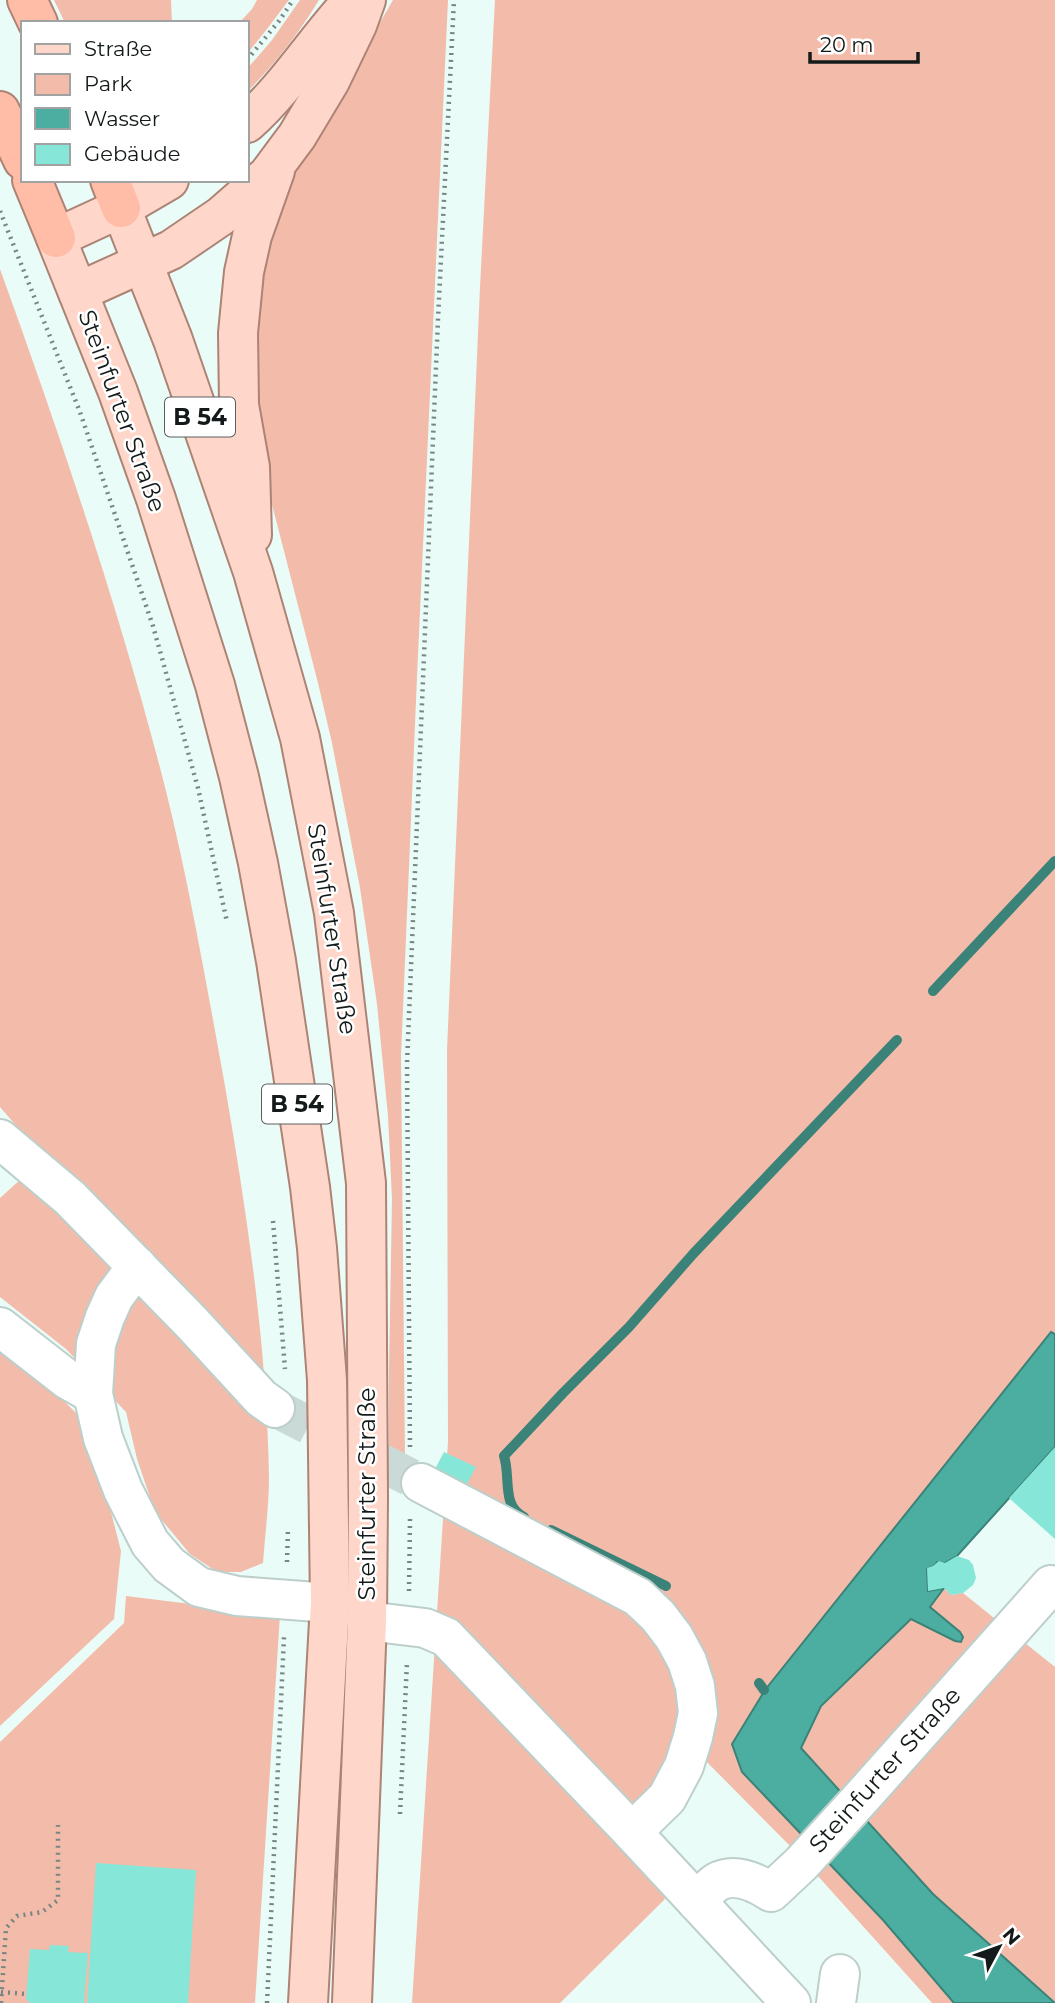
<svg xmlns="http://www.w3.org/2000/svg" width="1055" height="2003" font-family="Montserrat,sans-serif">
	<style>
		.green { fill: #f3bcaa }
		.water { fill: #4caea0; stroke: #3b8278; stroke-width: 2 }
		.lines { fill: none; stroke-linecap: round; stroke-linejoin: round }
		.stream { stroke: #3b8278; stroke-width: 10 }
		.building { fill: #86e6d8 }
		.minor-tunnel { stroke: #c9dad7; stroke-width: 38; stroke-dasharray: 38 19; stroke-linecap: butt }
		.minor-casing { stroke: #bccfcb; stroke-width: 42 }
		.major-casing { stroke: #ac8375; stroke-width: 42 }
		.highway-casing { stroke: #ac8375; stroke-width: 42 }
		.path { stroke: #788582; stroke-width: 4.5; stroke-dasharray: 2 5; stroke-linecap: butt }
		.minor { stroke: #fff; stroke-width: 38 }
		.major { stroke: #ffd7ca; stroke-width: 38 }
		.highway { stroke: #ffbca7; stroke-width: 38 }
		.labels { text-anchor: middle; stroke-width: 5; stroke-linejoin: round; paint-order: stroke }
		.shield { fill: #fff; stroke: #5a5f5e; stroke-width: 2 }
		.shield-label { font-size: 23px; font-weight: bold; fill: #131a19 }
		.street-label { font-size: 24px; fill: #131a19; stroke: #fff }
	</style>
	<rect width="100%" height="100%" fill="#e9fcf8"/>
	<g class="green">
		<polygon points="54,0 171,0 172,23 65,23"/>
		<polygon points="257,0 289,0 267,29 247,54 247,23 239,23 252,9"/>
		<path d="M 300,0 L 319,0 C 299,33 274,65 247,92 L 247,69 L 272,40 Z"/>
		<polygon points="393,0 448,0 417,677 401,1056 405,1457 389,1447 389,1370 392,1199 388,1116 377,1004 360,888 332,743 318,683 268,489 252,355 264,256 290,181 308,147"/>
		<polygon points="495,0 1055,0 1055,1334 1051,1333 765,1690 732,1744 742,1772 883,1920 954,2003 932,2003 799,1855 695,1750 641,1835 665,1899 560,2003 412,2003 448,1441 447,1050 480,287"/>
		<path d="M 0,269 C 62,441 121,614 166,791 C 190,888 207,987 225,1086 C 247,1214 267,1346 269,1477 C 269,1505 265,1535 263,1563 L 241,1572 L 217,1572 L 190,1554 L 155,1512 L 137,1459 L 126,1412 L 66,1349 L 0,1297 L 0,1198 L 44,1158 L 0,1107 Z"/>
		<polygon points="0,1340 7,1344 89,1426 121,1551 114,1619 0,1726"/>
		<polygon points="944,1588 951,1595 963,1593 1055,1667 1055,2002 933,1894 801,1749 821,1706 911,1619 955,1641 960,1632 930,1607"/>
		<polygon points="126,1596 280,1615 255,2003 0,2003 0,1742 124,1623"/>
	</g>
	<polygon class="water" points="1051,1332 1055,1334 1055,1447 957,1556 945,1563 937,1562 934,1566 927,1569 928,1591 944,1588 930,1607 960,1632 963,1637 961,1642 955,1641 911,1619 821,1706 801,1748 933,1894 1055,2003 954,2003 883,1920 742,1772 732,1744 765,1690"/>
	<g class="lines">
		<g class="stream">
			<polyline points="933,991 1055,861"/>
			<path d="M 524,1517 C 501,1506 511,1477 504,1456 L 563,1393 L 629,1327 L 693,1254 L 897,1040"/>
			<polyline points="551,1530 666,1586"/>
			<polyline points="759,1683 764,1690"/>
		</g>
	</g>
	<g class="building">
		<polygon points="1055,1447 1055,1539 1009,1498"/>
		<polygon points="444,1452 476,1467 467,1484 435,1469"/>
		<polygon points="957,1556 969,1560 973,1565 976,1578 973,1585 963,1593 951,1595 944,1588 928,1591 927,1568 933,1566 939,1561 945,1563"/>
		<polygon points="96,1863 196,1870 188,2003 87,2003"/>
		<polygon points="50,1945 69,1946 68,1952 88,1953 84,2003 30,2003 26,1999 30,1949 49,1950"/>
	</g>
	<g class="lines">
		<polyline class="minor-tunnel" points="275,1408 421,1483"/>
		<defs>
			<g id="minor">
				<polyline points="0,1139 70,1198 192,1323 261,1398 275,1408"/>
				<polyline points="137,1266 114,1297 105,1317 96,1344 93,1394 103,1438 123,1490 150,1543 169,1565 199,1587 237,1596 330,1603"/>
				<polyline points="0,1327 68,1380 93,1394"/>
				<polyline points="421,1483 638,1597 658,1616 674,1637 687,1661 695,1686 698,1713 693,1737 684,1766 667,1798 632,1832"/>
				<polyline points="367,1621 425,1628 446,1637 632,1832 791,2003"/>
				<path d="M 697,1902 C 703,1896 710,1886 717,1882 C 735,1872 757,1883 771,1892 L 802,1863 L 862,1797 L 1051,1585 L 1055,1588"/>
				<polyline points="836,2003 840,1974"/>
			</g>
			<g id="major">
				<path d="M 247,123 C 287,87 316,40 353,0"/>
				<polyline points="169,180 121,208 56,238 118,392 156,499 215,685 239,777 258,863 276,961 310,1187 317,1248 327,1380 330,1603 308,2003"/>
				<polyline points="121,208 173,340 253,572 300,738 334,913 366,1183 368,1499 367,1621 352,2003"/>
				<polyline points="78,292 171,250 221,216 268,175 297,136 330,81 357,25 366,0"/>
				<polyline points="252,535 250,467 239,405 238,333 244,272 252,236 275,171"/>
			</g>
			<g id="highway">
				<polyline points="27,0 38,23"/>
				<polyline points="0,111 23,160"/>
				<polyline points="32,180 56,238"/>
				<polyline points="110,180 121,208"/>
			</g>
		</defs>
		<use href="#minor" class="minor-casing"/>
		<use href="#major" class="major-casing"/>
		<use href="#highway" class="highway-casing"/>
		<g class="path">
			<polyline points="247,60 279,21 293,0"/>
			<polyline points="0,211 80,412 153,626 198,788 227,922"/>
			<polyline points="273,1221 285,1369"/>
			<polyline points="410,1447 407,1064 438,319 454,0"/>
			<polyline points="287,1562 288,1528"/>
			<polyline points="409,1591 410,1519"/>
			<polyline points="400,1814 407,1662"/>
			<polyline points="1,1992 26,1994"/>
			<polyline points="1,2003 6,1928 17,1916 42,1912 58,1900 58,1825"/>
			<polyline points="267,2003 284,1637"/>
		</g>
		<use href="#minor" class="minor"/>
		<use href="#major" class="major"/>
		<use href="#highway" class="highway"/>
	</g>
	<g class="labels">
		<g class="shield">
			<rect x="165" y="397.5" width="70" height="39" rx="5"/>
			<rect x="262" y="1084.5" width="70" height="39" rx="5"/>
		</g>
		<g class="shield-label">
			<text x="200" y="425">B 54</text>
			<text x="297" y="1112">B 54</text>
		</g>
		<g class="street-label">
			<text transform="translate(122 411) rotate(70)" y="8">Steinfurter Straße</text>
			<text transform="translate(332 929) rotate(81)" y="8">Steinfurter Straße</text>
			<text transform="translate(367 1494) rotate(-90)" y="8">Steinfurter Straße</text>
			<text transform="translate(885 1770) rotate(-48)" y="8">Steinfurter Straße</text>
		</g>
	</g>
	<rect x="21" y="21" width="228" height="161" fill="#ffffff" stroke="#a1a3a3" stroke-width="2"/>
	<rect x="35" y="44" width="35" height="10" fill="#ffd7ca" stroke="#a1a3a3" stroke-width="2"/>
	<text x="84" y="56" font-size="21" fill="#131a19">Straße</text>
	<rect x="35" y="74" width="35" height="21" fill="#f3bcaa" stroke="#a1a3a3" stroke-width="2"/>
	<text x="84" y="91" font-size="21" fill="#131a19">Park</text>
	<rect x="35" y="108" width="35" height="21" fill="#4caea0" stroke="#a1a3a3" stroke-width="2"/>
	<text x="84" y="126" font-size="21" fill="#131a19">Wasser</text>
	<rect x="35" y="144" width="35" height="21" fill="#86e6d8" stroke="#a1a3a3" stroke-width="2"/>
	<text x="84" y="161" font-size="21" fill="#131a19">Gebäude</text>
	<g transform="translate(999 1947) rotate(49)" stroke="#ffffff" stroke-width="5" paint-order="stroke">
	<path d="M0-5L12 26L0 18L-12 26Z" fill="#131a19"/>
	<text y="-10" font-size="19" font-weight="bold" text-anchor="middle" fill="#131a19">N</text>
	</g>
	<path d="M810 52v10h108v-10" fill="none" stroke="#131a19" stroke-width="3.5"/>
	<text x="820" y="52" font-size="21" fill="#131a19" stroke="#ffffff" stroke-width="5" paint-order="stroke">20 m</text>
</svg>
